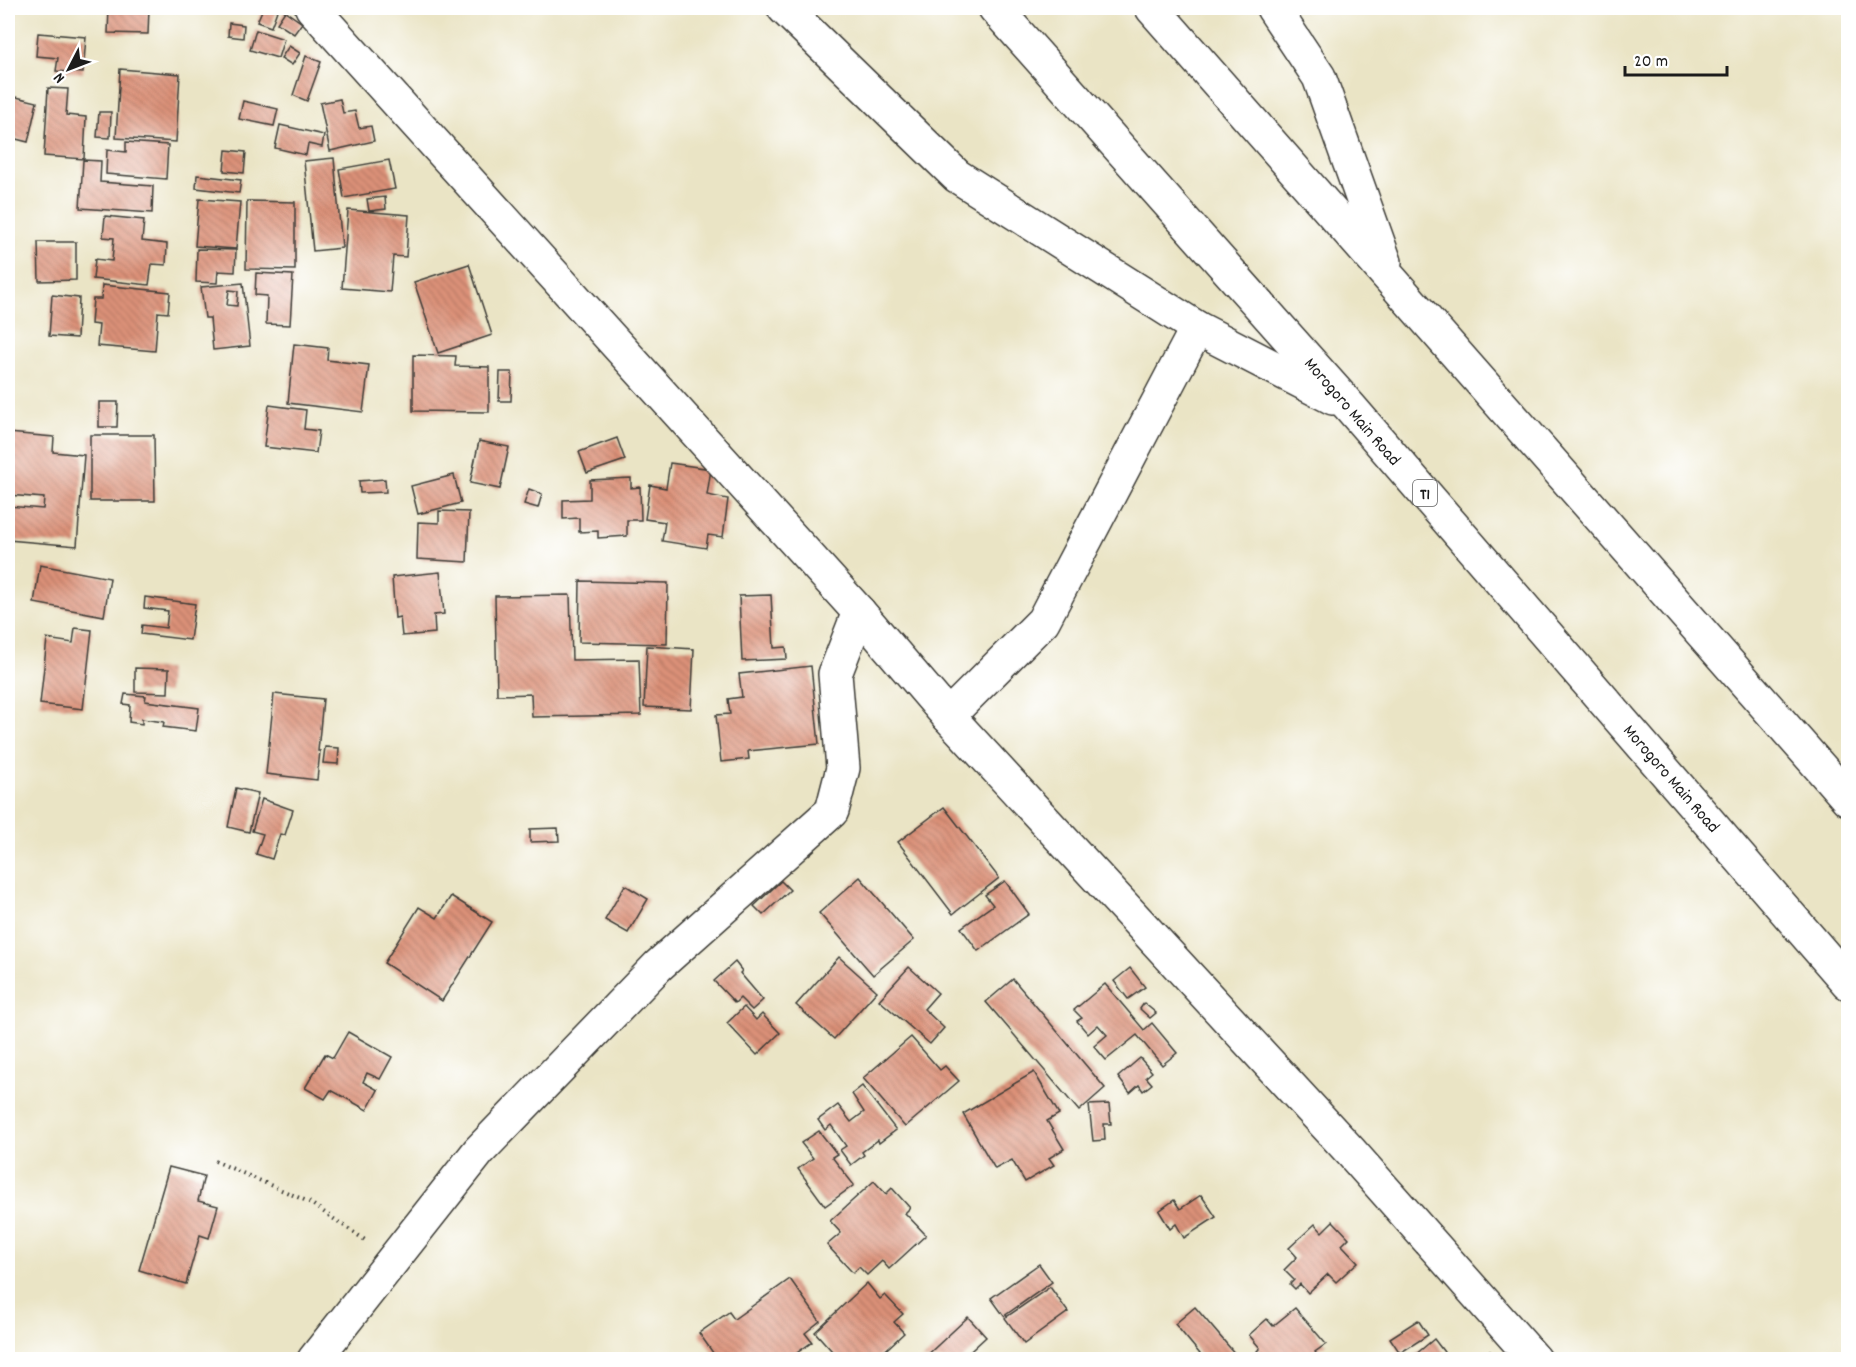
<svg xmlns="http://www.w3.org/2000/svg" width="1856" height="1367" font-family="Dekko,sans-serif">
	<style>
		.building { fill: url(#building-back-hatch); fill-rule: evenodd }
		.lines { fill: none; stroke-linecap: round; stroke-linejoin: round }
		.minor-casing { stroke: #3b3a35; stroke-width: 36 }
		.trunk-casing { stroke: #3b3a35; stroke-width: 36 }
		.path { stroke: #3b3a35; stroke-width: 4; stroke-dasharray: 1.5 4.5; stroke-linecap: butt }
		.minor { stroke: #fff; stroke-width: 33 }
		.trunk { stroke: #fff; stroke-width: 33 }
		.labels { text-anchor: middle; stroke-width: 5; stroke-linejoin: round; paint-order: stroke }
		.shield { fill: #fff; stroke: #606060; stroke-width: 1.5 }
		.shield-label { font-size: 16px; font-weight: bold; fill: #1c1c1c }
		.street-label { font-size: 18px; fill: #1c1c1c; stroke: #fff }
	</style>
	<defs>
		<pattern id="building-back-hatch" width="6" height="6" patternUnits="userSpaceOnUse" patternTransform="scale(1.5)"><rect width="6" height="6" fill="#dc9178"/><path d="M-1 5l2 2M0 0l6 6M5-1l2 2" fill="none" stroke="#b27662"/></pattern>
	</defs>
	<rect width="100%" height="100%" fill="#fff"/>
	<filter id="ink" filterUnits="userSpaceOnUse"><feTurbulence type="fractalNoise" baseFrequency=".0167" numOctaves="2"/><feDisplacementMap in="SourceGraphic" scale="12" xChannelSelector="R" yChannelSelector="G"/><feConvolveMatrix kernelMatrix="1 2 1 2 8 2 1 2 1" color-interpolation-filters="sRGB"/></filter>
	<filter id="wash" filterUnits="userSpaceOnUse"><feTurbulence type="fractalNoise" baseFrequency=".008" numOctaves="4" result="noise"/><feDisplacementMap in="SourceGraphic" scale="24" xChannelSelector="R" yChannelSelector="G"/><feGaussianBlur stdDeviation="1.35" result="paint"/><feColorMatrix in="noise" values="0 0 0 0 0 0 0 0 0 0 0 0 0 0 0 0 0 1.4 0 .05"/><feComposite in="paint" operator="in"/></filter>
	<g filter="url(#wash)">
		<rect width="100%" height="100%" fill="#eae4c5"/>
		<g id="blocks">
			<g class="building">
				<polygon points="109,8 149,8 148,34 108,33"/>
				<polygon points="263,8 278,8 271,27 257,22"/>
				<polygon points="285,11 302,23 294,34 277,23"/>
				<polygon points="229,23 244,25 243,38 228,36"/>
				<polygon points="256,30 284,39 278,58 250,50"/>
				<polygon points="38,33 86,37 83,73 56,71 58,58 36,56"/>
				<polygon points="289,46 300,53 292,65 281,58"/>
				<polygon points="306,56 321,62 307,101 293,95"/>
				<polygon points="120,69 180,74 176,142 116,138"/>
				<polygon points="48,88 68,89 66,115 86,117 84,159 44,156"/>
				<polygon points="8,95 37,102 28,142 8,137"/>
				<polygon points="340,99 343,113 355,111 359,128 371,126 374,141 330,151 320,103"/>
				<polygon points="243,101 278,109 274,126 239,119"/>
				<polygon points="99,112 111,112 110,138 97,137"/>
				<polygon points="280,125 324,135 322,147 308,144 306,155 275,148"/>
				<polygon points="126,142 168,145 166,179 106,174 107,150 126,152"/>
				<polygon points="226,150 246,152 244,173 224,171"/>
				<polygon points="334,158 342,248 313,251 304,161"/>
				<polygon points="83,160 101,161 100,182 153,186 152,213 80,208"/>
				<polygon points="389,160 395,189 344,198 339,169"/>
				<polygon points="197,175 241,180 239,193 196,188"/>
				<polygon points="385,197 386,209 369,211 367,199"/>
				<polygon points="199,199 240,202 236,249 195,246"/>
				<polygon points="247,201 295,202 295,270 246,269"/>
				<polygon points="348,210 409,215 406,257 393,256 390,292 342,288"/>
				<polygon points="105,216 144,220 142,241 167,244 166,265 152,264 149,285 93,279 95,259 112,261 114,238 103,237"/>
				<polygon points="38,242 76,242 76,280 39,281"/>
				<polygon points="197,249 236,250 235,272 218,271 217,283 196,282"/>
				<polygon points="469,264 492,335 438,353 414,282"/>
				<polygon points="256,273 293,275 290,325 266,324 267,296 255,295"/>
				<path d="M 243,283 L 250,346 L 213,350 L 210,318 L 205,318 L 201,287 ZM 229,290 L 238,291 L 237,306 L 227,305 Z"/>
				<polygon points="102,285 170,292 168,313 158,312 155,351 97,346 99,325 91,324 93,299 101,299"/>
				<polygon points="52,295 79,298 77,338 49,336"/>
				<polygon points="294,344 328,348 327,360 369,365 363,412 288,403"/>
				<polygon points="413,355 456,356 455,366 489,367 489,412 413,411"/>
				<polygon points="500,372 512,372 511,401 499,401"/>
				<polygon points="99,402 118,402 117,427 99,427"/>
				<polygon points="269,405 306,410 304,429 319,431 316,453 264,447"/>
				<polygon points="8,433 54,437 53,452 84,455 77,546 8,540 8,506 43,509 44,498 8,495"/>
				<polygon points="90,435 154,435 155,501 90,501"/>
				<polygon points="617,438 625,460 587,473 579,452"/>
				<polygon points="479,441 509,447 500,489 470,483"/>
				<polygon points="670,463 711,469 707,495 728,499 723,537 708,535 706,548 662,541 665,522 645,519 650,485 666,488"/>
				<polygon points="454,475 461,503 418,514 411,486"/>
				<polygon points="631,478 631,488 640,487 641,520 627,520 627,536 598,538 598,531 579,532 579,518 563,519 563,500 590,499 590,480"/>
				<polygon points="385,479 386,492 360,493 359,481"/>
				<polygon points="529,489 542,494 538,508 524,504"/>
				<polygon points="439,511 469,512 467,562 417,559 418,522 439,523"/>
				<polygon points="40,565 110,578 104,616 34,603"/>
				<polygon points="440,572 444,614 434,615 435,633 402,636 400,617 395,618 392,577"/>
				<polygon points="580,581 668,583 667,644 579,642"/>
				<polygon points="570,595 572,660 639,659 641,715 532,717 531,694 497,695 495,596"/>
				<polygon points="771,595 774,648 786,647 787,659 742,661 739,596"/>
				<polygon points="145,597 195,604 190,640 141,634 142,625 166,628 168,611 144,608"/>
				<polygon points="75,628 92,630 83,709 40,704 47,639 73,643"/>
				<polygon points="647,646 694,649 691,709 644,707"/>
				<polygon points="811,666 819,744 748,751 749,759 721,762 716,715 730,714 728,699 742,697 739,674"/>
				<polygon points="135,668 169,669 168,693 135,692"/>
				<polygon points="125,694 146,696 145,701 199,708 196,731 163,727 164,722 142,719 142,724 129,722 130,705 123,704"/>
				<polygon points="274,694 323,699 318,751 320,751 317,780 266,774"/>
				<polygon points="325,747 339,748 338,764 323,763"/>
				<polygon points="236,788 258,793 249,832 228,827"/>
				<polygon points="262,799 293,810 285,835 280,834 272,859 256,854 263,834 252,831"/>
				<polygon points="944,807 999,878 953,914 898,842"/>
				<polygon points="558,828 559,841 530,842 530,829"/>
				<polygon points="860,877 914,940 873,975 819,913"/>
				<polygon points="781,881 790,890 763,915 754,906"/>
				<polygon points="1005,881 1029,914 978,951 961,928 993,905 985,895"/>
				<polygon points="625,885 648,899 628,933 605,920"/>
				<polygon points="451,896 492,922 442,1001 384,963 419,907 437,918"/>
				<polygon points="839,957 877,991 834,1039 796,1005"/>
				<polygon points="735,962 742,971 740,973 763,1000 752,1010 740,998 735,1003 714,981"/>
				<polygon points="909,967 938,993 924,1009 944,1028 930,1044 879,1000"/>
				<polygon points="1130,968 1145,987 1128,999 1114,981"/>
				<polygon points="1013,979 1105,1088 1079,1111 986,1002"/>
				<polygon points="1105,984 1144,1030 1152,1023 1177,1053 1162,1065 1137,1035 1106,1060 1094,1046 1107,1035 1098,1025 1088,1034 1077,1021 1082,1018 1074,1010"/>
				<polygon points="1144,1003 1156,1013 1150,1018 1140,1009"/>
				<polygon points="744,1007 756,1020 762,1014 780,1033 757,1055 727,1023"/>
				<polygon points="348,1032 392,1057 380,1079 367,1073 363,1082 378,1090 367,1110 331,1090 325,1099 305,1088 325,1054 333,1058"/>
				<polygon points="911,1037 940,1070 945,1066 959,1081 905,1127 863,1078"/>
				<polygon points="1140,1058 1152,1072 1146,1077 1152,1084 1143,1091 1139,1085 1130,1093 1118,1077"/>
				<polygon points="1034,1072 1059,1114 1047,1121 1064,1149 1049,1158 1054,1165 1025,1182 1012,1160 995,1169 963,1114"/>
				<polygon points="862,1086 896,1130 879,1143 878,1140 862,1152 864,1155 851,1165 840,1150 846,1146 831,1125 825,1130 818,1120 838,1105 851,1122 864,1112 852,1094"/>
				<polygon points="1109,1104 1111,1124 1104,1124 1105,1140 1093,1141 1089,1105"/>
				<polygon points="819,1131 837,1154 832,1157 854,1185 825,1206 798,1169 813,1158 801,1143"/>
				<polygon points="169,1167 204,1176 198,1201 218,1206 209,1238 200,1235 186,1284 139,1270"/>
				<polygon points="874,1181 886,1194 892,1188 910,1208 905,1213 926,1235 889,1269 882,1261 867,1275 859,1267 853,1273 827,1245 841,1233 830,1221"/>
				<polygon points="1201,1195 1216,1217 1184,1238 1176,1224 1170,1229 1159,1211 1174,1200 1180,1209"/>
				<polygon points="1333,1221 1349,1238 1342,1245 1358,1262 1336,1282 1328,1274 1308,1293 1300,1284 1295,1289 1290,1284 1294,1280 1284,1270 1297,1257 1289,1248 1315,1224 1322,1232"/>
				<polygon points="1039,1264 1052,1282 1004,1316 991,1298"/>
				<polygon points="790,1279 820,1321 805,1333 812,1342 787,1360 718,1360 699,1333 729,1312 734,1319"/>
				<polygon points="867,1283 880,1299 885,1295 903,1314 894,1322 904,1333 875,1360 840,1360 815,1332"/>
				<polygon points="1050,1287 1068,1312 1024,1344 1005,1318"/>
				<polygon points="1195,1307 1236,1355 1230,1360 1205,1360 1175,1324"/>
				<polygon points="1295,1308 1326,1344 1315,1352 1321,1360 1265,1360 1257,1351 1260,1348 1249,1335 1267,1319 1273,1326"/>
				<polygon points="968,1317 986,1337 961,1360 922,1360"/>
				<polygon points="1418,1320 1428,1335 1400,1353 1390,1338"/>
				<polygon points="1434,1339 1447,1356 1445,1358 1446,1360 1409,1360"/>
				<polygon points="1490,1351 1499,1360 1482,1360"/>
				<polygon points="1254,1353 1260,1360 1246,1360"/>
			</g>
		</g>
	</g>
	<g filter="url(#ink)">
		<use href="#blocks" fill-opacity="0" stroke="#3b3a35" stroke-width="1.5"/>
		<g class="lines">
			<defs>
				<g id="minor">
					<polyline points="312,8 859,612 948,716 1350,1151 1535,1360"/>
					<polyline points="948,716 1043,621 1197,328"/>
					<polyline points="314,1360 479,1151 658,966 832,811 843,768 835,674 859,612"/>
				</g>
				<g id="trunk">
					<polyline points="784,8 957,176 1197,328 1333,398"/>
					<polyline points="995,8 1350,407 1848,983"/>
					<polyline points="1152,8 1848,799"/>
					<polyline points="1273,8 1319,77 1385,262"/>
				</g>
			</defs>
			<use href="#minor" class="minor-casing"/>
			<use href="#trunk" class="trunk-casing"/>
			<polyline class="path" points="215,1161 309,1202 365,1240"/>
			<use href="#minor" class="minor"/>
			<use href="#trunk" class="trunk"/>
		</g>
	</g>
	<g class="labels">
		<rect class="shield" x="1413" y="480" width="24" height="26" rx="4.5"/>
		<g class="shield-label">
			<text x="1425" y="499">T1</text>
		</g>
		<g class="street-label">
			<text transform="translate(1353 411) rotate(49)" y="6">Morogoro Main Road</text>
			<text transform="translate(1672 778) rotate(49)" y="6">Morogoro Main Road</text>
		</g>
	</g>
	<rect width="1856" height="1367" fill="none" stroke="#fff" stroke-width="30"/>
	<g transform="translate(69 69) rotate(228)" stroke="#ffffff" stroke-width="4.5" paint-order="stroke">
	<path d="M0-4.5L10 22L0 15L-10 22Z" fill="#1c1c1c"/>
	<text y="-9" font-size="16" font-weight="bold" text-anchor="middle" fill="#1c1c1c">N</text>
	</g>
	<path d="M1625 66v9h102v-9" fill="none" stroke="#1c1c1c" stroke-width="3"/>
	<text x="1634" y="66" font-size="18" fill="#1c1c1c" stroke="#ffffff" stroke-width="4.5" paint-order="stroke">20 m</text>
</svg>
